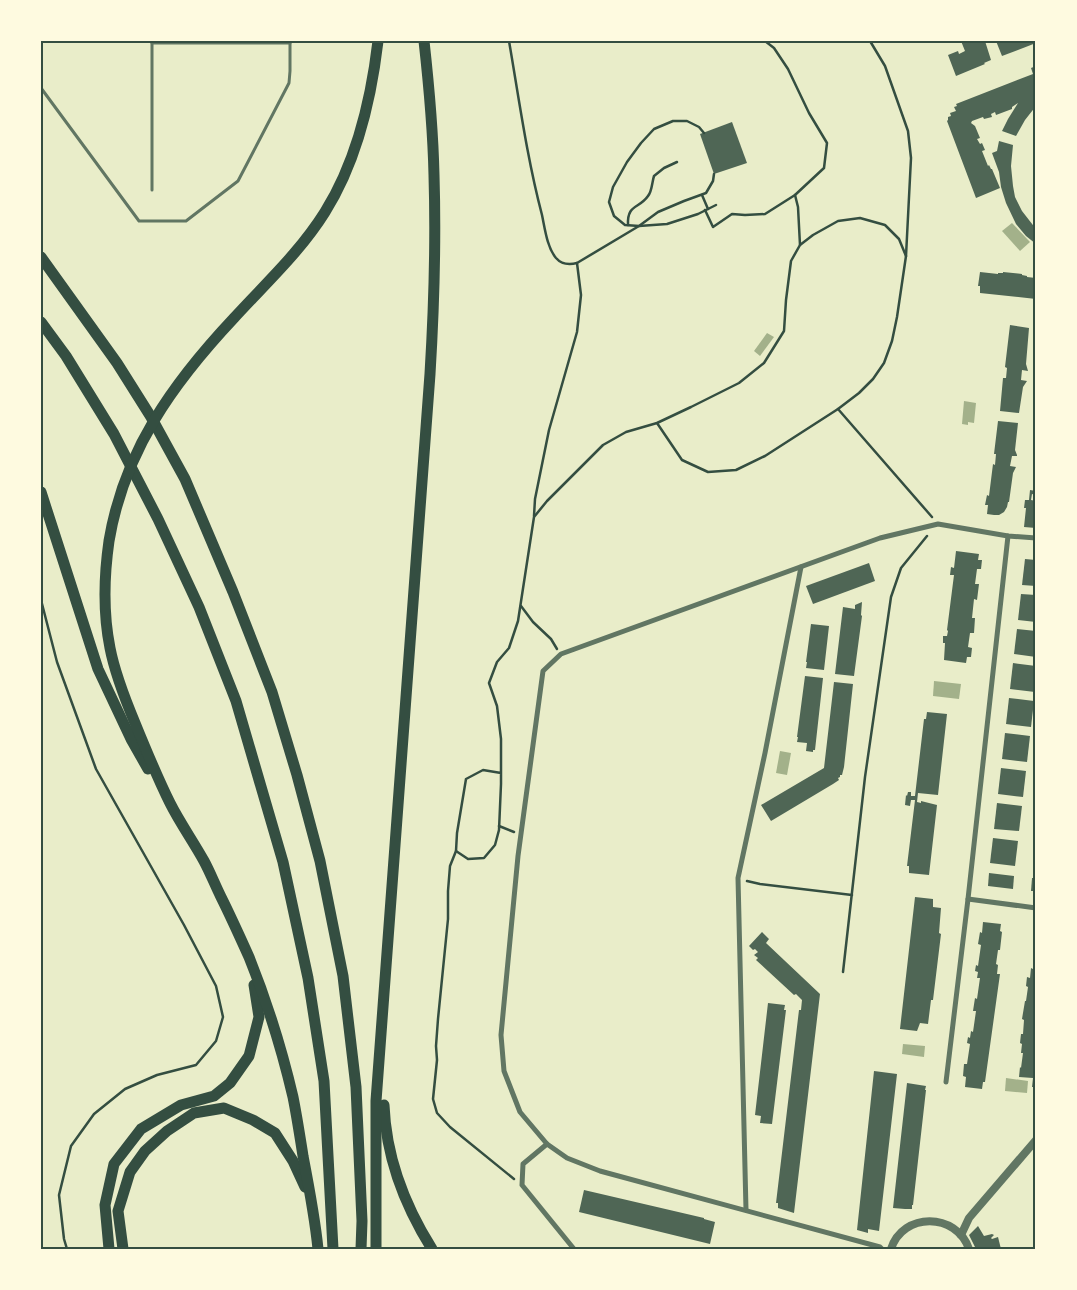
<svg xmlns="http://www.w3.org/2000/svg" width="1077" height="1290" font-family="Figtree,sans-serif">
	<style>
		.water { fill: #a3b18a }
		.building { fill: #4f6655 }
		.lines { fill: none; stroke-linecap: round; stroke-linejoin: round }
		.path { stroke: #344e41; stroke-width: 2.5 }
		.service { stroke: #617663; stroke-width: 3 }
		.minor { stroke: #617663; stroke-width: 5 }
		.tertiary { stroke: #617663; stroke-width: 8 }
		.motorway { stroke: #344e41; stroke-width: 11 }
		.neatline { fill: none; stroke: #344e41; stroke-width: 2 }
	</style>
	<rect width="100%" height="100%" fill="#e9edc9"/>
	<g class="water">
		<polygon points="1012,223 1030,242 1020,251 1002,231"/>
		<polygon points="767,333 774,337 760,356 754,351"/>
		<polygon points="964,401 976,403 974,423 968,422 968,425 962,424"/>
		<polygon points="934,681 961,684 959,699 933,696"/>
		<polygon points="780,751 791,753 787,775 776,773"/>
		<polygon points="903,1044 925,1046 924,1057 902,1054"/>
		<polygon points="1006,1078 1028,1081 1027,1093 1005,1091"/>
	</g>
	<g class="building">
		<polygon points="961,41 985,41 991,60 984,63 985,64 956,76 948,55 958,51 959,54 965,51"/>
		<polygon points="996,41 1036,41 1036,43 1002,56"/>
		<polygon points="1036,66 1036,106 1025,120 1016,136 1002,131 1008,119 1018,103 1012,107 1012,109 996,115 995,112 991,114 992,117 984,119 983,117 972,121 971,123 975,126 980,138 977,139 980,144 982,143 985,150 982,151 988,166 989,165 991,169 992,169 1000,188 976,198 947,121 948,120 948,117 951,116 950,113 956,111 954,107 957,106 956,104 1033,74 1031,68"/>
		<polygon points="732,122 747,163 714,174 700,134"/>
		<polygon points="999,141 1013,145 1011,166 1013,186 1015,197 1022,211 1036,229 1036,244 1026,236 1016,224 1006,203 1001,187 999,172 992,153 997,151"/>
		<polygon points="980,272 998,274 998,273 1003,273 1003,272 1022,274 1022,275 1027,276 1027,277 1036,278 1036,299 980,293 980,286 978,286"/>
		<polygon points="1010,325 1029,328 1026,364 1028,371 1022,370 1021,380 1027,381 1023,387 1019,413 1000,411 1003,378 1006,378 1007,368 1005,367"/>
		<polygon points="998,421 1018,423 1015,450 1017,455 1017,456 1012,456 1010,466 1016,467 1013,473 1009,502 1008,502 1007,507 1004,512 999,515 994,515 987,514 988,505 985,505 987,495 989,496 993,464 995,465 996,454 994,454"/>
		<polygon points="1030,490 1036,491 1036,495 1032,494 1031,500 1036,501 1036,528 1024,527 1026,508 1024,508 1025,500 1029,500"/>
		<polygon points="956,551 979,554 978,560 982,560 981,569 977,569 975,584 979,584 977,600 974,599 972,618 975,618 974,633 970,633 968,647 972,648 971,657 967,657 966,663 944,660 945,643 943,643 943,636 947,636 948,631 947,630 954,575 950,575 951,567 954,568"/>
		<polygon points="1025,559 1036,560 1036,586 1022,585"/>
		<polygon points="869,563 875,581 813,604 806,586"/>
		<polygon points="1021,594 1036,595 1036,622 1018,620"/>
		<polygon points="862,602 861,615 862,616 854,676 835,674 843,607 855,609 855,605"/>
		<polygon points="811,624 829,626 824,670 806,668 807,662 806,662"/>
		<polygon points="1017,629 1036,631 1036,657 1014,654"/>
		<polygon points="1013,663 1036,666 1035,692 1010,689"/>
		<polygon points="805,676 823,678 815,750 813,750 813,752 806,751 807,743 797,742 798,737 797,737"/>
		<polygon points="834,682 853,684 844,767 842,775 840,775 840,777 838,778 839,780 833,784 771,821 761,805 824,768"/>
		<polygon points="1009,698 1034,701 1031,727 1006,724"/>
		<polygon points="927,712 947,714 938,795 918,793 917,802 921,803 921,801 937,805 929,875 909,873 909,866 907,866 915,800 911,800 910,806 905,805 906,795 907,796 908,792 911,792 911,796 915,796 924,719 926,719"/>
		<polygon points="1005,733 1030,736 1027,762 1002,759"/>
		<polygon points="1001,768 1026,771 1023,797 998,794"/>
		<polygon points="997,803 1022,806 1019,831 994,829"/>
		<polygon points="993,838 1018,841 1015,866 990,863"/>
		<polygon points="1034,856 1036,857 1036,869 1033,869"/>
		<polygon points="989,873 1014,876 1013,889 988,886"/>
		<polygon points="1032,878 1036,878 1036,891 1031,891"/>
		<polygon points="915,897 933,899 933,907 941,908 939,933 941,934 933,1000 931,1000 928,1024 920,1023 917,1031 900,1029"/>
		<polygon points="983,922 1001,924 1000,931 1002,932 1000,950 998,950 996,964 998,965 997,974 1000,974 985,1082 983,1082 982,1089 965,1087 966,1077 963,1076 964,1064 967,1064 970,1044 967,1043 968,1037 970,1038 971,1031 973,1032 976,1011 973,1011 975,998 977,999 980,978 977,978 978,972 975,971 976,965 978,966 981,945 978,944 980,932 982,933"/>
		<polygon points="762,932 769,939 766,943 820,994 794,1213 778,1208 778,1203 776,1203 799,1010 801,1010 802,1000 796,994 794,995 756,960 758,958 754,955 758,952 755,949 753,950 749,946"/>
		<polygon points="1035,937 1036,938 1036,1087 1032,1087 1033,1078 1019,1077 1020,1067 1021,1068 1023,1053 1021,1053 1022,1044 1020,1043 1021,1034 1023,1034 1024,1020 1022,1019 1025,1001 1026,1001 1028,987 1026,986 1027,977 1030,978 1031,968 1033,969 1034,954 1033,954"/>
		<polygon points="768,1003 785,1005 784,1010 786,1010 772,1124 760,1123 761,1116 755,1115"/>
		<polygon points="874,1071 897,1074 879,1231 868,1229 868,1233 857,1230"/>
		<polygon points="907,1083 926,1086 925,1090 926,1090 913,1205 912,1205 912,1209 905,1209 893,1208"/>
		<polygon points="584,1190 704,1218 704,1219 715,1222 710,1244 579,1212"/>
		<polygon points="978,1226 984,1236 992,1234 994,1235 991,1238 992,1239 998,1237 1001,1249 976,1249 969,1235"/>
	</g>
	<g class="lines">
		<g class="path">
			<path d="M 509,41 C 519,99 527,158 542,215 C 545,229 547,247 556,258 C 562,265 569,265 577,263 L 639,226 L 667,224 L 698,214 L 716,205"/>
			<polyline points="704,133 699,127 687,121 673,121 654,129 641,143 627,162 613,187 609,202 614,216 625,225 639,226 658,212 684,201 706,193 713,181 714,174"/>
			<polyline points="702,195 708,209"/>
			<polyline points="795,195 798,207 800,245"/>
			<polyline points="705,210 713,227 732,214 745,215 765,214 795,195 824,168 827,143 809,113 788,69 774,48 765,41"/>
			<path d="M 628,225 C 627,204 639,209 648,196 C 652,192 652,182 654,176 L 664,168 L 677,162"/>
			<polyline points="838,409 932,517"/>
			<polyline points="657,423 682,460 708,472 736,470 765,456 838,409 859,393 873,379 884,363 892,341 897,317 906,256 911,158 908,131 885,66 870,41"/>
			<polyline points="534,516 535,499 549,430 577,332 581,295 577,263"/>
			<polyline points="41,600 57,662 96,769 184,925 216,986 223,1017 216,1041 196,1065 157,1075 125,1089 94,1114 71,1146 59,1195 64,1239 67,1249"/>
			<polyline points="521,606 533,622 551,639 557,649"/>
			<polyline points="501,773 483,770 466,779 457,833 456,851 468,859 484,858 495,845 499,830 501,784 501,739 497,706 489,683 497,662 509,648 518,621 534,517 547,501 603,445 626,432 657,423 691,407 739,383 764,363 784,331 786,300 791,261 800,245 813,235 838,221 860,218 885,225 899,239 906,256"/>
			<polyline points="499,826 514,832"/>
			<polyline points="456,851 450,866 448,891 448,919 438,1019 436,1046 437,1060 433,1099 437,1113 450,1127 514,1179"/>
			<polyline points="747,881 760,884 852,895"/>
			<polyline points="843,972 865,777 891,597 901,568 927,536"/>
		</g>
		<g class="service">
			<polyline points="152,42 152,43 290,43"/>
			<polyline points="41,88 139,221 186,221 238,181 289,83 290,71 290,41"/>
			<polyline points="152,190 152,43"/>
		</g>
		<g class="minor">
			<polyline points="968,899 1036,908"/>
			<polyline points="946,1082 968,899 1008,536"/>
			<polyline points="547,1144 523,1164 522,1185 574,1249"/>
			<polyline points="746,1210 738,878 765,753 801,567"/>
			<polyline points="882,1249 880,1247 600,1171 567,1158 547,1144 520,1112 504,1071 501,1035 518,856 543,671 561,654 880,538 938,524 1008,536 1036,538"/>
		</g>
		<g class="tertiary">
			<polyline points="961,1235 969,1218 1036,1140"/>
			<path d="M 891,1249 C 903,1212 956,1212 969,1249"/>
		</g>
		<g class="motorway">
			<polyline points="41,257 117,363 151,417 185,479 233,592 272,692 297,775 320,861 343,976 356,1087 362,1221 361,1249"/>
			<polyline points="41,322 66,356 114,434 158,519 199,607 236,701 283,862 308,978 324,1081 333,1249"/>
			<polyline points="41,492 98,669 131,739 148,769"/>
			<path d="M 384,1105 C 386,1157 405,1206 432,1249"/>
			<polyline points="109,1249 105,1205 114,1164 141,1129 181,1105 214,1096 230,1083 249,1056 259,1017 254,985"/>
			<polyline points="123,1249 118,1211 130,1172 145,1151 167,1131 194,1113 224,1108 253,1120 275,1133 293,1161 305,1187"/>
			<path d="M 318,1249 C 315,1218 309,1187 303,1156 C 300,1137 297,1117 293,1097 C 282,1050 267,1002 249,957 C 240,937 231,917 221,897 C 215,885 210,872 204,861 C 193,841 180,823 170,803 C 157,777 146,750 135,723 C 125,699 115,674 110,648 C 103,613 104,576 109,541 C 124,451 173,383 234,318 C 266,283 300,252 325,212 C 357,161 371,101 378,41"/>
			<path d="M 376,1249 L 376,1101 L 430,374 C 434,308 436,241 434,175 C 433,130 429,86 424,41"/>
		</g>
	</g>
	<rect width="1077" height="1290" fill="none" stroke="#fefae0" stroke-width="85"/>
	<rect x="42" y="42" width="992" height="1206" class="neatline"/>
</svg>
